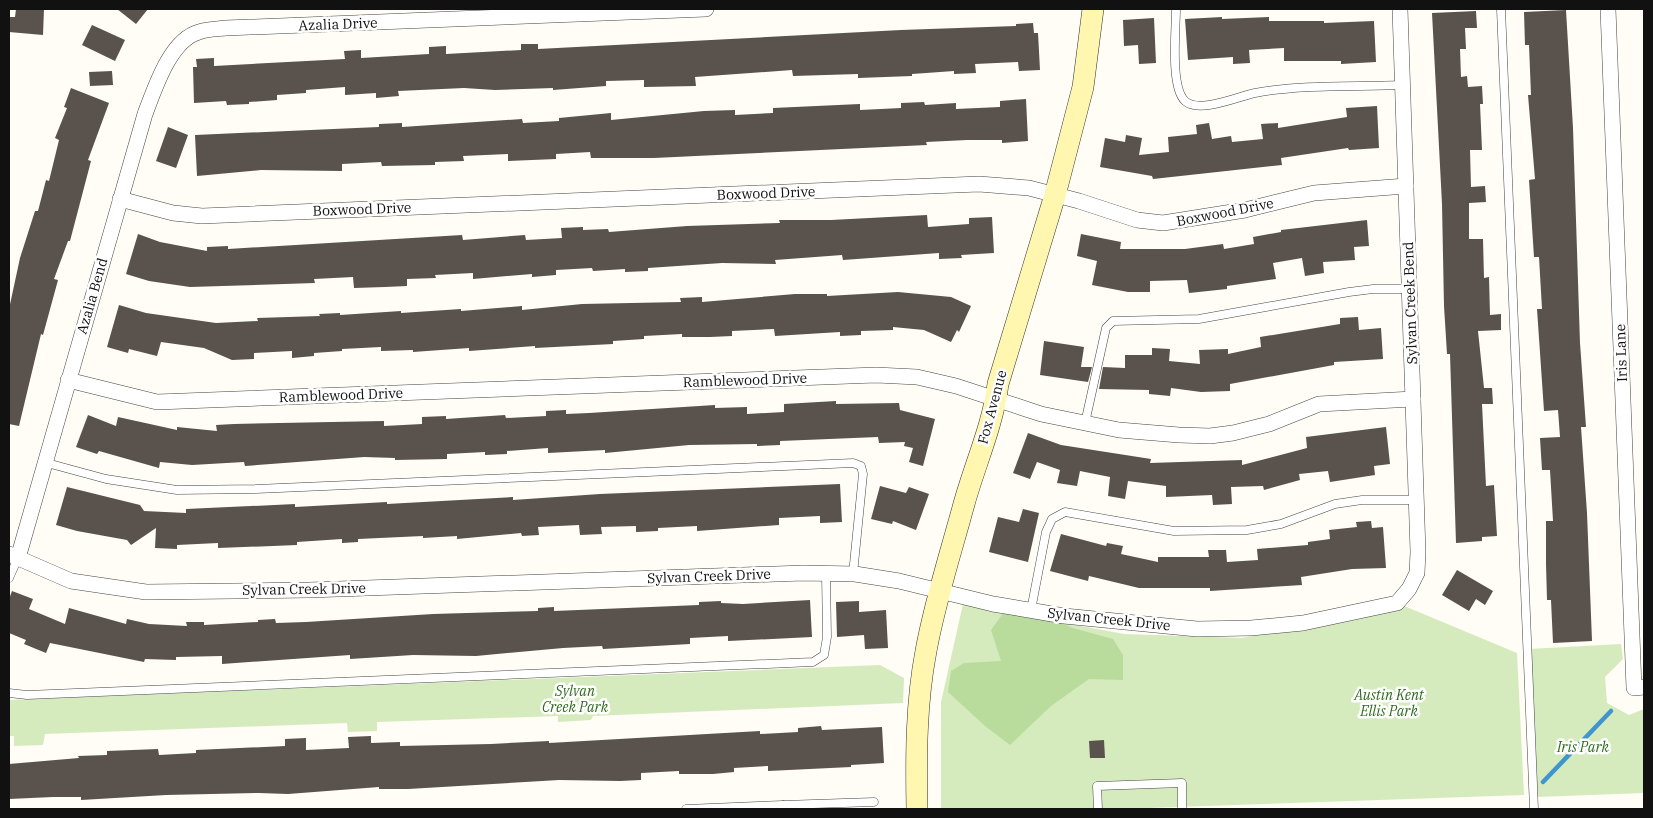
<svg xmlns="http://www.w3.org/2000/svg" width="1653" height="818" font-family="'IBM Plex Serif',serif">
	<style>
		.green { fill: #d5ebbd }
		.forest { fill: #b9dc9c }
		.lines { fill: none; stroke-linecap: round; stroke-linejoin: round }
		.stream { stroke: #3f96cf; stroke-width: 4.5 }
		.building { fill: #5a524d }
		.lane-casing { stroke: #444; stroke-width: 9 }
		.street-casing { stroke: #444; stroke-width: 16 }
		.secondary-casing { stroke: #333; stroke-width: 22 }
		.lane { stroke: #fff; stroke-width: 8 }
		.street { stroke: #fff; stroke-width: 15 }
		.secondary { stroke: #fff6b0; stroke-width: 21 }
		.labels { text-anchor: middle; stroke-width: 5; stroke-linejoin: round; paint-order: stroke }
		.street-label { font-size: 14px; fill: #111; stroke: #fff }
		.park-label { font-size: 14px; font-style: italic; fill: #2f6b1f; stroke: #fff }
	</style>
	<rect width="100%" height="100%" fill="#fffdf5"/>
	<g class="green">
		<polygon points="1397,603 1517,653 1524,795 1118,809 941,809 941,702 963,604 1124,634 1242,638"/>
		<polygon points="1621,644 1623,659 1605,677 1607,703 1629,715 1644,709 1644,793 1536,797 1529,649"/>
		<polygon points="880,665 904,678 903,703 593,716 591,720 558,722 558,716 377,722 377,731 348,732 347,723 45,734 43,745 14,746 14,736 9,736 9,700"/>
	</g>
	<polygon class="forest" points="1006,609 1044,616 1073,628 1113,639 1123,655 1123,680 1089,679 1051,706 1010,745 985,726 948,692 951,671 964,663 1001,661 991,630"/>
	<g class="lines">
		<polyline class="stream" points="1543,782 1611,711"/>
	</g>
	<g class="building">
		<polygon points="16,9 44,9 43,35 9,32 9,17 15,17"/>
		<polygon points="117,9 148,9 136,24"/>
		<polygon points="1566,10 1573,128 1580,343 1586,427 1581,427 1587,513 1592,641 1553,643 1551,600 1547,600 1546,564 1546,521 1553,521 1550,470 1542,470 1540,438 1560,437 1558,410 1544,411 1537,309 1542,309 1539,257 1534,257 1529,180 1535,179 1528,95 1531,95 1529,45 1525,45 1524,12"/>
		<polygon points="1476,11 1477,28 1465,28 1466,49 1460,49 1461,77 1467,76 1468,87 1482,86 1483,104 1480,104 1482,150 1470,150 1471,187 1485,186 1486,202 1469,203 1469,239 1483,239 1484,278 1489,277 1490,315 1501,314 1501,330 1478,331 1484,388 1492,388 1493,404 1482,404 1486,486 1494,485 1497,536 1482,537 1482,541 1456,543 1450,354 1447,354 1444,306 1442,204 1432,13"/>
		<polygon points="1222,17 1222,19 1269,17 1269,21 1324,21 1324,23 1374,21 1376,62 1341,64 1341,61 1284,61 1284,48 1249,50 1250,63 1233,64 1233,57 1188,60 1185,19"/>
		<polygon points="1154,18 1156,63 1139,64 1138,45 1124,46 1123,20"/>
		<polygon points="1033,23 1034,33 1038,33 1040,70 1019,71 1018,62 975,64 976,73 954,74 954,71 912,74 912,76 858,78 858,74 793,76 792,70 695,77 696,86 644,87 644,80 606,81 606,86 553,90 553,88 495,90 464,88 398,91 399,96 376,98 376,93 345,95 345,87 306,90 306,93 277,95 277,100 249,102 249,104 227,105 226,101 194,103 193,67 197,67 196,59 214,58 214,66 345,59 344,51 361,50 361,58 429,54 429,47 446,46 446,54 521,50 521,44 538,44 538,49 901,30 1016,26 1016,24"/>
		<polygon points="92,25 125,40 115,61 82,45"/>
		<polygon points="112,71 113,85 90,86 89,72"/>
		<polygon points="71,88 109,103 88,160 91,161 70,241 68,241 54,279 58,280 43,335 41,334 19,426 9,424 9,309 20,258 35,211 38,211 46,180 49,181 59,140 55,138 67,108 64,107"/>
		<polygon points="1026,99 1028,141 1002,143 1002,140 967,140 926,142 927,145 654,158 591,158 590,152 556,154 556,159 508,161 508,154 463,156 464,161 435,162 435,165 382,166 381,162 342,164 342,171 261,170 197,176 195,135 379,127 379,124 402,123 402,127 522,119 523,123 559,121 559,118 611,113 611,120 704,111 735,110 735,115 773,113 773,108 860,104 860,110 901,108 901,103 924,102 925,105 956,103 956,109 1000,107 1000,101"/>
		<polygon points="1377,106 1379,148 1349,150 1348,148 1281,158 1282,165 1153,179 1152,176 1100,167 1105,138 1125,142 1126,135 1142,138 1139,155 1169,152 1168,137 1197,134 1196,125 1209,123 1212,139 1231,136 1232,142 1263,139 1261,124 1278,123 1278,128 1347,117 1346,108"/>
		<polygon points="168,127 188,135 176,168 156,161"/>
		<polygon points="927,215 928,227 969,224 969,218 992,217 994,253 961,255 962,258 939,259 939,253 843,260 842,255 775,260 776,264 722,263 648,268 648,271 625,272 625,269 593,271 592,268 556,270 556,275 532,277 532,274 473,279 473,273 435,275 436,278 407,279 407,286 385,287 354,288 353,277 314,279 315,283 190,287 149,281 126,274 138,234 160,242 207,251 207,247 228,246 228,249 462,235 463,240 525,235 526,240 562,238 561,228 583,227 583,230 608,229 609,232 687,226 780,223 779,220 831,220"/>
		<polygon points="1367,220 1369,246 1354,247 1355,260 1323,262 1324,273 1305,276 1302,258 1273,263 1276,279 1227,286 1227,289 1189,293 1187,280 1150,281 1150,292 1128,292 1092,285 1097,261 1077,256 1081,234 1121,242 1120,249 1185,249 1223,244 1224,249 1254,244 1253,237 1281,232 1281,230"/>
		<polygon points="898,292 951,297 971,306 959,332 957,330 951,342 924,330 893,327 893,330 861,331 861,335 840,336 840,332 775,336 774,329 732,331 732,336 710,337 682,337 682,334 644,336 644,339 613,341 613,344 535,348 535,346 469,351 469,348 413,352 413,350 381,351 381,347 342,349 342,351 314,353 314,356 292,358 292,351 254,353 254,359 232,360 204,348 161,342 157,356 129,349 128,353 107,347 119,305 146,313 216,323 258,321 257,318 320,316 319,314 340,313 340,315 401,311 401,313 461,309 461,311 522,306 522,310 582,304 681,302 680,298 702,297 702,302 795,294 827,294 827,296"/>
		<polygon points="1358,317 1359,330 1381,328 1383,359 1334,362 1334,365 1230,384 1230,391 1201,392 1171,388 1170,396 1149,394 1149,390 1099,389 1103,367 1125,368 1125,355 1152,355 1152,348 1170,349 1169,361 1200,364 1199,350 1228,349 1228,354 1261,347 1260,337 1340,324 1340,318"/>
		<polygon points="1044,341 1084,347 1081,367 1092,367 1088,382 1040,375"/>
		<polygon points="836,401 836,404 899,403 900,410 935,419 923,466 909,462 913,448 904,446 905,442 879,443 878,437 780,441 780,445 757,446 757,444 689,445 605,453 605,450 548,453 548,448 507,451 507,454 485,455 485,452 447,454 447,459 395,460 395,458 364,457 245,466 244,462 192,465 160,462 159,468 99,451 97,454 76,447 88,415 116,426 118,417 177,430 177,427 217,431 216,425 234,424 384,421 384,426 422,424 422,417 446,416 446,419 505,415 506,418 546,416 546,411 566,410 566,414 589,413 715,405 715,408 747,407 747,414 784,412 784,404"/>
		<polygon points="1386,427 1390,464 1374,466 1375,475 1330,482 1328,471 1299,474 1300,480 1264,490 1263,486 1231,487 1232,504 1213,505 1212,495 1166,497 1166,486 1128,481 1125,499 1108,496 1110,477 1080,471 1077,486 1057,483 1060,470 1037,462 1030,479 1013,473 1028,433 1061,445 1151,459 1150,463 1242,460 1242,465 1307,448 1306,437"/>
		<polygon points="840,484 842,522 820,523 820,516 779,518 779,525 697,531 697,526 658,528 658,531 636,532 636,526 601,527 602,534 580,535 579,525 538,527 539,535 522,536 521,533 457,539 457,536 423,538 423,536 358,539 358,542 342,543 342,539 297,542 297,545 218,548 218,543 177,545 177,549 155,548 156,528 131,545 127,540 77,531 56,525 67,487 140,505 144,511 186,513 186,509 295,504 295,507 387,502 387,504 513,497 513,500 600,494"/>
		<polygon points="880,486 906,493 909,487 929,494 916,530 893,521 892,524 871,519"/>
		<polygon points="1023,509 1039,513 1028,562 989,552 998,517 1019,522"/>
		<polygon points="1371,521 1372,528 1383,527 1386,568 1352,569 1301,577 1302,585 1210,591 1210,588 1139,588 1089,576 1088,581 1050,571 1061,534 1106,546 1107,543 1123,546 1121,554 1158,562 1158,557 1209,557 1208,550 1226,550 1227,562 1258,560 1257,549 1308,545 1308,542 1330,539 1329,530 1357,527 1356,522"/>
		<polygon points="1457,570 1493,591 1485,605 1476,599 1469,611 1442,595"/>
		<polygon points="12,591 33,599 29,609 65,624 69,608 126,624 127,619 149,624 187,626 186,622 204,622 204,625 258,622 258,620 275,619 276,623 306,622 433,614 538,611 538,608 554,607 554,611 699,605 699,602 721,601 721,603 743,604 810,600 812,637 728,641 728,636 690,638 690,644 603,649 602,646 563,648 476,656 413,655 350,659 350,655 222,664 222,656 176,657 176,660 145,659 144,662 50,643 46,653 24,644 26,640 9,633 9,599"/>
		<polygon points="859,601 859,612 886,610 888,648 865,649 864,635 837,637 836,602"/>
		<polygon points="821,726 822,730 882,727 884,763 851,765 851,767 768,771 768,766 734,768 734,772 713,774 679,774 679,771 641,773 641,780 620,781 559,780 408,789 379,789 379,787 288,794 259,793 166,795 81,800 81,797 53,797 9,799 9,764 79,758 78,756 107,755 107,751 158,749 159,755 196,753 196,750 285,746 285,739 306,738 306,750 349,748 348,737 371,736 371,743 400,742 400,746 491,744 549,741 549,743 760,731 760,734 798,732 798,728"/>
		<polygon points="1104,740 1105,758 1090,758 1089,741"/>
	</g>
	<g class="lines">
		<defs>
			<g id="lane">
				<path d="M 1176,9 C 1176,30 1170,87 1185,101 C 1199,114 1239,96 1255,93 C 1303,84 1354,87 1403,85"/>
				<polyline points="1501,9 1534,809"/>
				<polyline points="1085,423 1106,328 1113,321 1199,319 1349,292 1373,289 1409,289"/>
				<polyline points="47,463 106,479 177,490 256,489 853,463 861,466 863,474 853,574"/>
				<polyline points="9,578 18,558"/>
				<polyline points="1031,610 1046,532 1052,519 1065,512 1174,531 1247,530 1281,524 1335,504 1362,500 1416,500"/>
				<polyline points="9,693 27,695 813,662 824,655 827,637 826,574"/>
				<polyline points="783,805 874,802"/>
				<polyline points="686,809 783,805 783,809"/>
				<polyline points="1098,809 1097,786 1182,783 1182,809"/>
			</g>
			<g id="street">
				<polyline points="1608,9 1634,688 1644,687"/>
				<polyline points="120,199 173,213 202,216 979,184 1029,188 1079,201 1137,220 1163,223 1245,210 1314,193 1406,186"/>
				<polyline points="68,380 157,402 876,375 917,377 956,386 1041,414 1119,430 1179,435 1210,436 1233,433 1269,424 1319,404 1413,399"/>
				<polyline points="9,554 71,581 146,592 309,590 803,573 855,574 899,581 993,604 1064,616 1197,629 1251,628 1303,623 1397,603 1409,589 1417,573 1418,552 1400,9"/>
				<path d="M 18,558 L 145,114 C 155,88 170,40 199,32 C 207,29 217,29 226,28 L 706,9"/>
			</g>
			<path id="secondary" d="M 917,809 C 916,756 916,703 926,651 C 935,601 951,552 964,504 C 975,464 993,425 998,384 L 1055,195 L 1083,87 L 1093,9"/>
		</defs>
		<use href="#lane" class="lane-casing"/>
		<use href="#street" class="street-casing"/>
		<use href="#secondary" class="secondary-casing"/>
		<use href="#lane" class="lane"/>
		<use href="#street" class="street"/>
		<use href="#secondary" class="secondary"/>
	</g>
	<g class="labels">
		<g class="street-label">
			<text transform="translate(338 24) rotate(-2)" y="5">Azalia Drive</text>
			<text transform="translate(766 193) rotate(-2)" y="5">Boxwood Drive</text>
			<text transform="translate(362 209) rotate(-2)" y="5">Boxwood Drive</text>
			<text transform="translate(1225 212) rotate(-11)" y="5">Boxwood Drive</text>
			<text transform="translate(92 296) rotate(-74)" y="5">Azalia Bend</text>
			<text transform="translate(1410 303) rotate(-92)" y="5">Sylvan Creek Bend</text>
			<text transform="translate(1621 353) rotate(-92)" y="5">Iris Lane</text>
			<text transform="translate(745 380) rotate(-2)" y="5">Ramblewood Drive</text>
			<text transform="translate(341 395) rotate(-2)" y="5">Ramblewood Drive</text>
			<text transform="translate(992 407) rotate(-75)" y="5">Fox Avenue</text>
			<text transform="translate(709 576) rotate(-2)" y="5">Sylvan Creek Drive</text>
			<text transform="translate(304 589) rotate(-1)" y="5">Sylvan Creek Drive</text>
			<text transform="translate(1109 619) rotate(6)" y="5">Sylvan Creek Drive</text>
		</g>
		<g class="park-label">
			<text x="575" y="696">Sylvan<tspan x="575" dy="16">Creek Park</tspan></text>
			<text x="1389" y="700">Austin Kent<tspan x="1389" dy="16">Ellis Park</tspan></text>
			<text x="1583" y="752">Iris Park</text>
		</g>
	</g>
	<rect width="1653" height="818" fill="none" stroke="#111111" stroke-width="20"/>
</svg>
